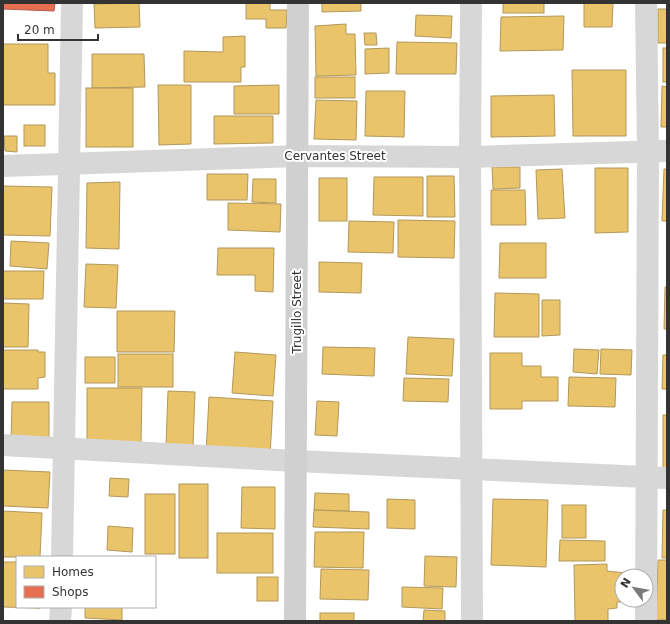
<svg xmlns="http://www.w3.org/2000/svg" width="670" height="624" font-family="'DejaVu Sans',sans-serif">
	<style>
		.homes { fill: #e9c46a; stroke: #b2985a }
		.shops { fill: #e76f51; stroke: #b15d48 }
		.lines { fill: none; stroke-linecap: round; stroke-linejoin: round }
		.street { stroke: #d7d7d7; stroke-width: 22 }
		.secondary { stroke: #d0d0d0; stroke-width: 22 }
		.labels { text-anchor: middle; stroke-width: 4; stroke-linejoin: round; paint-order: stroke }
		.street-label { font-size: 12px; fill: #333; stroke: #fff }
	</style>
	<rect width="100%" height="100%" fill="#fff"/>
	<g class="homes">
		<polygon points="139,3 140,27 95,28 94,4"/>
		<polygon points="246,3 270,3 270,10 287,10 286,28 266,28 266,19 246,19"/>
		<polygon points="322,3 361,3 361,11 322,12"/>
		<rect x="503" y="3" width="41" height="10"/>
		<polygon points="584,3 613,3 612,27 584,27"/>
		<rect x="658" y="9" width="9" height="34"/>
		<polygon points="416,15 452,16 451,38 415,36"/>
		<polygon points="564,16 563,50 500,51 501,17"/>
		<polygon points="346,24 346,34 355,34 356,75 316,76 315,26"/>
		<polygon points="364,33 376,33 377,45 365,45"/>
		<polygon points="245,36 245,67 241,67 241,82 184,82 184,51 223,52 223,37"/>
		<polygon points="397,42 457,43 456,74 396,74"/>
		<polygon points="3,44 48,44 48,73 55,73 55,105 3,105"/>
		<polygon points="389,48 389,73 365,74 365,49"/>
		<rect x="663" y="48" width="4" height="34"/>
		<polygon points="92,54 144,54 145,87 92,88"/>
		<polygon points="572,70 626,70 626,136 573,136"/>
		<rect x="315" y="77" width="40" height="21"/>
		<polygon points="158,85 191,85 191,144 159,145"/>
		<polygon points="279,85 279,114 234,114 234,86"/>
		<polygon points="662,86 667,87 667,127 661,127"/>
		<rect x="86" y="88" width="47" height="59"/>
		<polygon points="366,91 405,91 404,137 365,136"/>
		<polygon points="554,95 555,136 491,137 491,96"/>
		<polygon points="316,100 357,101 356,140 314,139"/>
		<polygon points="214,116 273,116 273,143 214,144"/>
		<rect x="24" y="125" width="21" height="21"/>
		<polygon points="4,136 17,136 17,152 5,151"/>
		<polygon points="492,167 520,167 520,188 493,189"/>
		<polygon points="595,168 628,168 628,232 595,233"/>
		<polygon points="562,169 565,218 538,219 536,170"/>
		<polygon points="664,169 667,169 667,221 662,221"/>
		<polygon points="207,174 248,174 247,200 207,200"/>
		<polygon points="427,176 454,176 455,217 427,217"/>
		<polygon points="374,177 423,177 423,216 373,215"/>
		<rect x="319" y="178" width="28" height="43"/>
		<polygon points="253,179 276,179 276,203 252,202"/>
		<polygon points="120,182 119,249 86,248 87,183"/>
		<polygon points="3,186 52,187 50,236 3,235"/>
		<polygon points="491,190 525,190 526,225 491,225"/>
		<polygon points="228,203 281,204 280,232 228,230"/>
		<polygon points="398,220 455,221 454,258 398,257"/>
		<polygon points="349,221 394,222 393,253 348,252"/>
		<polygon points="11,241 49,243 47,269 10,266"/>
		<polygon points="500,243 546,243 546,278 499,278"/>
		<polygon points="218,248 274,248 273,292 255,291 255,275 217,275"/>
		<polygon points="319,262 362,263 361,293 319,292"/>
		<polygon points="86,264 118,265 116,308 84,307"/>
		<polygon points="3,271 44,271 43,299 3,299"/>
		<polygon points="665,287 667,287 667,329 664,329"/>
		<polygon points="495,293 539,294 539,337 494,337"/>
		<polygon points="542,300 560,300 560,335 542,336"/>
		<polygon points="3,303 29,304 28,347 3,347"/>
		<polygon points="117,311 175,311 174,352 117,352"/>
		<polygon points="408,337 454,339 452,376 406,374"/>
		<polygon points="323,347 375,348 374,376 322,374"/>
		<polygon points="574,349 599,350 597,374 573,372"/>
		<polygon points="601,349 632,350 631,375 600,374"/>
		<polygon points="3,350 38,350 38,352 45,352 45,377 38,378 38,389 3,389"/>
		<polygon points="235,352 276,355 273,396 232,393"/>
		<polygon points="490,353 522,353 522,366 541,366 541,377 558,377 558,401 522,401 522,409 490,409"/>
		<rect x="118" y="354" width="55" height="33"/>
		<polygon points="663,355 667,355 667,389 662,389"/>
		<rect x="85" y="357" width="30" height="26"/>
		<polygon points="569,377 616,378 615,407 568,406"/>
		<polygon points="404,378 449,379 448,402 403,401"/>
		<polygon points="87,388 142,388 141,443 87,443"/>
		<polygon points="168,391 195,392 193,446 166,445"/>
		<polygon points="209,397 273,401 270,457 206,454"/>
		<polygon points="317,401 339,402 337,436 315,435"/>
		<polygon points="12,402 49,402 49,441 11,441"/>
		<polygon points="663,415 667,415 667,467 663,468"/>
		<polygon points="3,470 50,472 48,508 3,506"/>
		<polygon points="110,478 129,479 128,497 109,496"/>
		<rect x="179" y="484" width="29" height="74"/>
		<polygon points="242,487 275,487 275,529 241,528"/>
		<polygon points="315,493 349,494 349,511 314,510"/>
		<rect x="145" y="494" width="30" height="60"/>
		<polygon points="387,499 415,500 415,529 387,528"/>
		<polygon points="493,499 548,500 546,567 491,565"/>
		<rect x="562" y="505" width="24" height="33"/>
		<polygon points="314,510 369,512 369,529 313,527"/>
		<polygon points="663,510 667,510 667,558 662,558"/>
		<polygon points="3,511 42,513 40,557 3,557"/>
		<polygon points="108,526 133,528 132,552 107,550"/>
		<polygon points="315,532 364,532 363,568 314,567"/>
		<rect x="217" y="533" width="56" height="40"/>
		<polygon points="560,540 605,541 605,561 559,561"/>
		<polygon points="425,556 457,557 456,587 424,586"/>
		<polygon points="658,560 667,560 667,620 656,620"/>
		<polygon points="3,562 17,562 17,607 40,608 3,607"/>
		<polygon points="607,564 607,571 626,573 626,576 622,576 622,600 627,600 627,602 617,602 617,608 608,609 608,621 575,621 574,565"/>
		<polygon points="321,569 369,570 368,600 320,599"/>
		<rect x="257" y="577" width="21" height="24"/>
		<polygon points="402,587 443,588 442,609 402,607"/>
		<polygon points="85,607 122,607 122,620 85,618"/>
		<polygon points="424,610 445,611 445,621 423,621"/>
		<rect x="320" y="613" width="34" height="8"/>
	</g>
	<polygon class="shops" points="3,3 55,3 54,11 3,9"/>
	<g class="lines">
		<g class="street">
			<polyline points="471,3 470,157 472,621"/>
			<polyline points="3,166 298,156 470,157 667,151"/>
			<polyline points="3,445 297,461 667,478"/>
			<polyline points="62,557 72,3"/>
			<polyline points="60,621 61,607"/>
			<polyline points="646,621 648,152 646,3"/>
		</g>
		<polyline class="secondary" points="295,621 298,3"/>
	</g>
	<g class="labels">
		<g class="street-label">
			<text x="335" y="160">Cervantes Street</text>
			<text transform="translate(297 312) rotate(-90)" y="4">Trugillo Street</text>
		</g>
	</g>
	<rect width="670" height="624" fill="none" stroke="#333333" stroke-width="8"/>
	<rect x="16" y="556" width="140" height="52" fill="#ffffff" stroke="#adadad"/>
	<rect x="24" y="566" width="20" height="12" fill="#e9c46a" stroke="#adadad"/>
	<text x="52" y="576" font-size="12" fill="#333333">Homes</text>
	<rect x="24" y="586" width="20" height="12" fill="#e76f51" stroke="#adadad"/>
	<text x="52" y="596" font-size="12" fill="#333333">Shops</text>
	<g transform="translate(634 588) rotate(302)"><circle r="19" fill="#ffffff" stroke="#adadad"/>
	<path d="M0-3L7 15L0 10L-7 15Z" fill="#7a7a7a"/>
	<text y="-6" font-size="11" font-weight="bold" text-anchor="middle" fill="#333333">N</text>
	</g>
	<path d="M18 34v6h80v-6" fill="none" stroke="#333333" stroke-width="2"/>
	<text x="24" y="34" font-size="12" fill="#333333" stroke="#ffffff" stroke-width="3" paint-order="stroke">20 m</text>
</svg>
